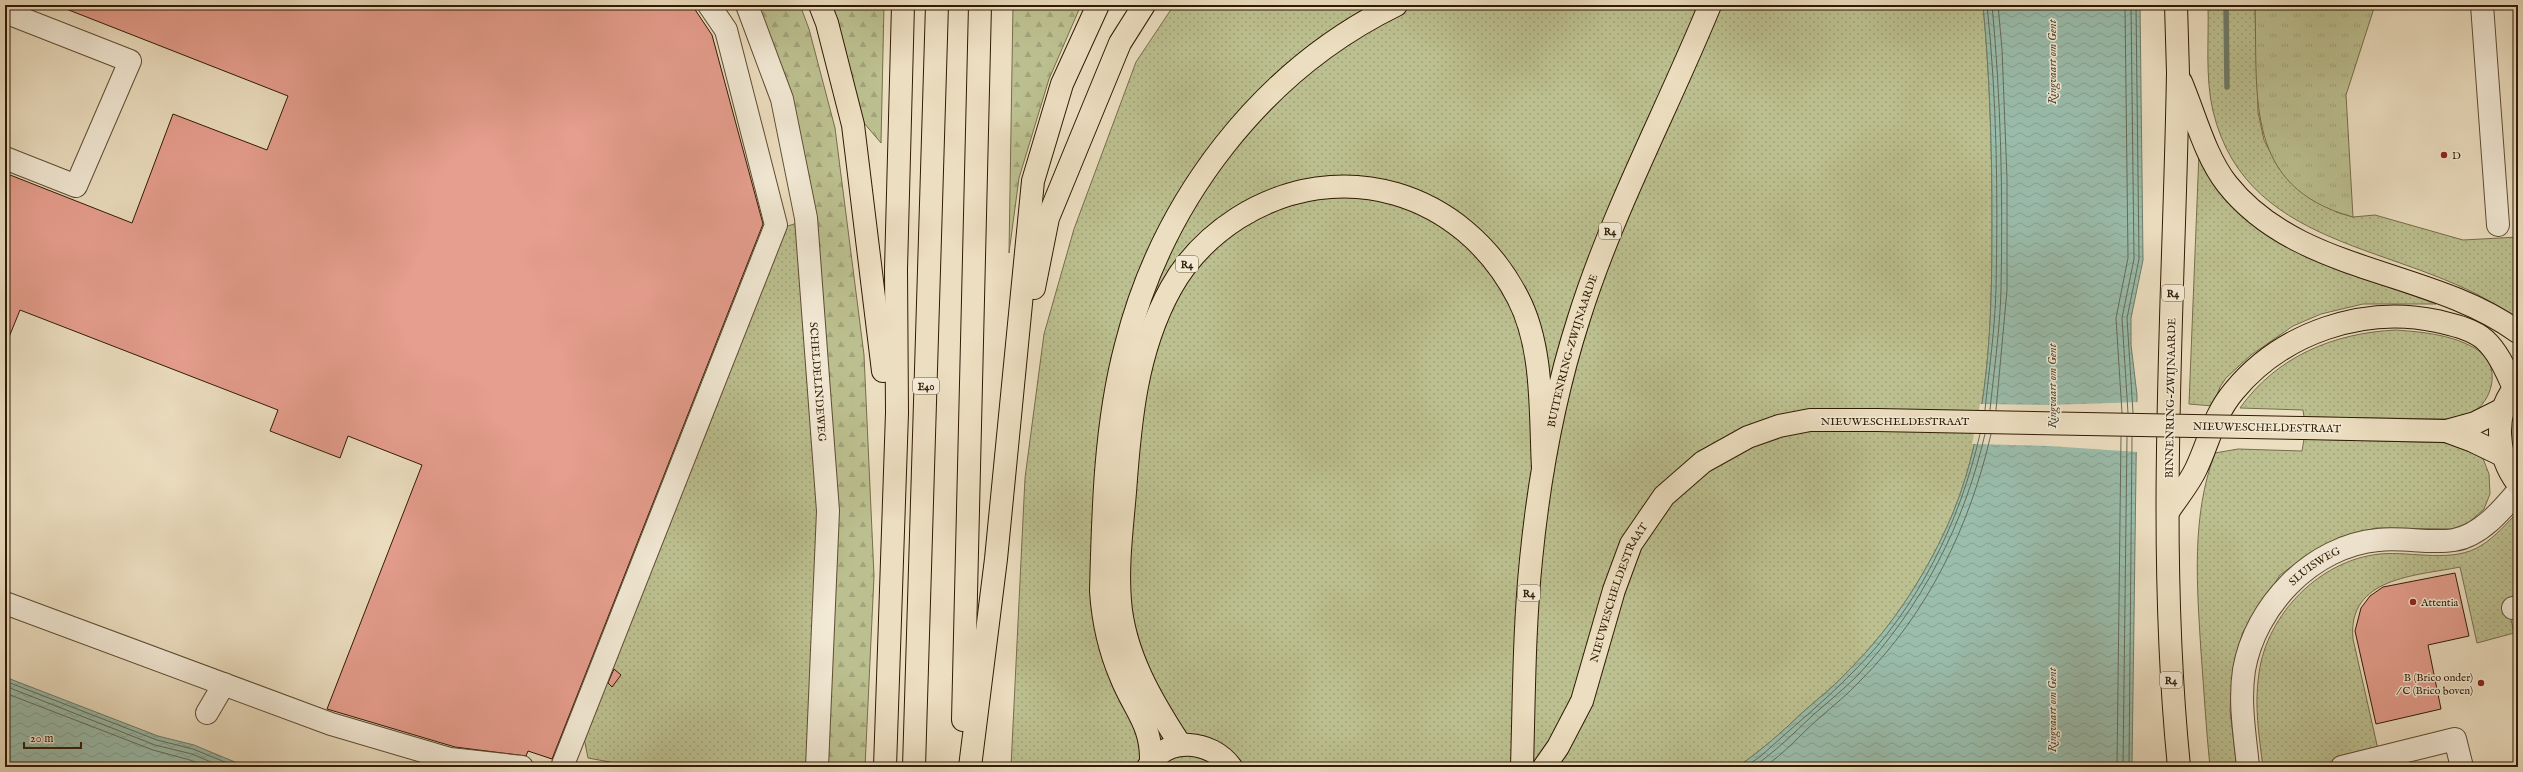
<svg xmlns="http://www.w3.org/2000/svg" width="2523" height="772" font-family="'IM FELL English',serif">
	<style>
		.grass { fill: url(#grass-dots); stroke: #766e4a }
		.forest { fill: url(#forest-firs); stroke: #766e4a }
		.park { fill: url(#park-tufts); stroke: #766e4a }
		.water { fill: url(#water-waves); stroke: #6f7c68 }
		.pier { fill: #ecdec0 }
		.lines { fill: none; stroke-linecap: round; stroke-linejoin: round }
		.shore { stroke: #646c58; stroke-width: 1 }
		.stream { stroke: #6f7c68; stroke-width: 5.5 }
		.building { fill: #e69e8e; stroke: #2f1b03 }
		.minor-casing { stroke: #5e4c32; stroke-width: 24 }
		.major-casing { stroke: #2f1b03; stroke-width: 24 }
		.highway-casing { stroke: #2f1b03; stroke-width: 24 }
		.minor { stroke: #f3ead6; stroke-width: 22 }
		.major { stroke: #ecdec0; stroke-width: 22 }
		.highway { stroke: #ecdec0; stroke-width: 22 }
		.major-bridge-casing { stroke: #2f1b03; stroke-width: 24; stroke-linecap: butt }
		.major-bridge { stroke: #ecdec0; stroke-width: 22 }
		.poi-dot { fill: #8f2418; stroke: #f3ead6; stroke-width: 1.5 }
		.labels { text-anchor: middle; stroke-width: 3; stroke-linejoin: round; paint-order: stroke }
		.shield { fill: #f3ead6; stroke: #6a5942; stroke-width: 1 }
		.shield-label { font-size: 10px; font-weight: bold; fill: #2f1b03 }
		.poi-label { font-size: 11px; fill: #2f1b03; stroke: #f3ead6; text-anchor: start }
		.street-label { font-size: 11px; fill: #2f1b03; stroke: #f3ead6 }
		.water-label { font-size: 12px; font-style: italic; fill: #4f4c36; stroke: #f3ead6 }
	</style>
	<defs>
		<pattern id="grass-dots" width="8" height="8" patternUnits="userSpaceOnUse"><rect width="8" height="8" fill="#bcc090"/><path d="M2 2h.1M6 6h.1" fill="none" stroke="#a2a47b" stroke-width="1.8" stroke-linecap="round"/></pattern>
		<pattern id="forest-firs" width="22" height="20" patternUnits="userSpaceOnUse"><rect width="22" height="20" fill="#bcc090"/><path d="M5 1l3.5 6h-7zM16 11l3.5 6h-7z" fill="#a2a47b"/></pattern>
		<pattern id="park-tufts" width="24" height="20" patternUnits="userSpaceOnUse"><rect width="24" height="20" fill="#bcc090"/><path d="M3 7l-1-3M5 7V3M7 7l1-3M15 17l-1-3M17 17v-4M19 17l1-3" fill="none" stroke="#a2a47b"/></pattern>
		<pattern id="water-waves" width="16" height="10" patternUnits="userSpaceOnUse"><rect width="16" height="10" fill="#9abdac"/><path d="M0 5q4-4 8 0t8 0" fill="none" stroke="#85a292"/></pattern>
	</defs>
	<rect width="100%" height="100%" fill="#ecdec0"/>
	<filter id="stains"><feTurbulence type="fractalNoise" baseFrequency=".005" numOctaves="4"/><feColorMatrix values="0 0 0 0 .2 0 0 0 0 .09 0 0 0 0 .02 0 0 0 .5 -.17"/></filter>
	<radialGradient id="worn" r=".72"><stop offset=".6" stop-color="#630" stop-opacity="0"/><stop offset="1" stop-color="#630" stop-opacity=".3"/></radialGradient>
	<g class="grass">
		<path d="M 1174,5 L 1983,5 C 1990,77 1992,150 1992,223 C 1992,319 1990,422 1953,513 C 1929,570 1894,625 1850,669 C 1836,685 1819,698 1803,712 C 1782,732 1761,751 1737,767 L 1011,767 L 1025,478 L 1044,334 L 1074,229 L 1136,62 Z"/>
		<path d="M 2208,5 L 2255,5 L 2258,112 L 2264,140 L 2279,169 L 2336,212 L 2353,217 L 2375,215 L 2463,240 L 2518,237 L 2518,320 C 2418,242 2248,258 2213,111 C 2205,77 2209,39 2208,5 Z"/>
		<path d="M 2199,153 C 2212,176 2224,200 2244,218 C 2294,260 2375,281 2436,304 L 2363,304 L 2321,314 L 2293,326 L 2251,355 L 2226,378 L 2220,387 L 2213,406 L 2189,404 Z"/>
		<polygon points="815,217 827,767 637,767 588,758 583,733 709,426 785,227"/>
		<path d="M 2396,330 C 2423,332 2456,335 2479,351 C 2500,366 2494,397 2475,411 C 2466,417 2455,419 2446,419 L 2304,417 L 2303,410 L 2240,408 C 2277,356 2334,333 2396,330 Z"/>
		<path d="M 2304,439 L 2454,443 L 2482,456 L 2489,474 L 2490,494 L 2484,509 L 2468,523 L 2452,529 L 2376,528 L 2341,537 L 2310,553 L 2280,575 L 2243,632 L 2233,668 L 2230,711 L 2237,767 L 2210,767 C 2206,729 2204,690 2201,652 C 2197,586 2191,516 2215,453 L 2238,449 L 2302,451 Z"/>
		<path d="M 2518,512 L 2518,598 L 2507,601 L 2514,633 L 2477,643 L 2460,567 C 2416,576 2347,577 2353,639 L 2382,767 L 2263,767 C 2259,736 2254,705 2259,673 C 2267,614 2320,560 2380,554 C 2413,551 2453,564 2482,545 C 2495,537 2507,523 2518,512 Z"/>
	</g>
	<g class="forest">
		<polygon points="758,5 800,5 809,29 835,128 864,355 874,576 865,767 827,767 815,217"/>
		<polygon points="832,5 884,5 881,143 864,123"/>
		<polygon points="1013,5 1081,5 1049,79 1019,178 1009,253"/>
	</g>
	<path class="park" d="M 2255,5 L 2375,5 L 2346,95 L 2353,217 C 2243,187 2258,97 2255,5 Z"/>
	<g class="water">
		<path d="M 1983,5 L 2140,5 L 2143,260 L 2131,318 L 2131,345 L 2137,395 L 2132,767 L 1737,767 C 1761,751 1782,732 1803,712 C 1819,698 1836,685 1850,669 C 1894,625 1929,570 1953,513 C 1990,422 1992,319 1992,223 C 1992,150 1990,77 1983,5 Z"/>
		<polygon points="5,677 158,736 194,745 247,767 5,767"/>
	</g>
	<polygon class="pier" points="2139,402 2138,452 2049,446 1972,444 1980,404 2049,405"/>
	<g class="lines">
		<g class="shore">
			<path d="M 1985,410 C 1989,370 1995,329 1996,289 C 1998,195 1997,99 1987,5"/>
			<path d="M 1990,410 C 1994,370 2000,330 2001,289 C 2003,195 2001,99 1992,5"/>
			<polyline points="1996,410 2007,290 2007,179 2002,49 1998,5"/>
			<polyline points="2122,413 2116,318 2128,258 2125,5"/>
			<polyline points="2128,413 2122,318 2134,259 2131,5"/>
			<polyline points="2133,413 2127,318 2139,259 2136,5"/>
			<polyline points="5,681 157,740 193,749 237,767"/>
			<polyline points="5,686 155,745 192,754 223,767"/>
			<polyline points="5,693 153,750 190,760 208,767"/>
			<path d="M 1745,767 L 1761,756 C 1791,728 1824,702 1853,672 C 1918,608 1960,522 1980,434"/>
			<path d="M 1753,767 C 1775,752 1794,733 1813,715 C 1828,702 1844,689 1858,675 C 1922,606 1964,525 1985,434"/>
			<path d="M 1764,767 C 1784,754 1801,734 1818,719 C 1833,706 1848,694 1861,680 C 1928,613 1970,526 1991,434"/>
			<polyline points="2117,767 2121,437"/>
			<polyline points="2123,767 2127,437"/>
			<polyline points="2129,767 2132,437"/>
		</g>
		<polyline class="stream" points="2226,5 2227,87"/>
	</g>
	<g class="building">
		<polygon points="56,5 692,5 712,35 763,224 552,759 528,751 526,756 455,747 327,709 422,465 348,436 340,458 270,431 278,410 20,310 5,347 5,173 132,223 173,114 267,150 288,96"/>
		<polygon points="2455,573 2469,636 2428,645 2441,709 2376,724 2355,631 2361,608 2370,596 2383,587"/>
		<polygon points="614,669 621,675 612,687 608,683"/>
	</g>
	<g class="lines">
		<defs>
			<g id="minor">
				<path id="s1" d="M 747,5 L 782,99 L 806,218 L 828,511 L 817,767"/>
				<polyline points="2482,5 2498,225"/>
				<polyline points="5,12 130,61 76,186 5,158"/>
				<polyline points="5,603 331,724 450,759 522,767"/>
				<polyline points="2513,608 2518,607"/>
				<polyline points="207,713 224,684"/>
				<polyline points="562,767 776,225 726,30 709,5"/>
				<path id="s2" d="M 2248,767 C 2245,735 2239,703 2244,670 C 2255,606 2312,546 2378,540 C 2403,537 2430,544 2454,540 C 2480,536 2502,510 2518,491"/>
				<polyline points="2342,767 2455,739 2462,767"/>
			</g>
			<g id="major">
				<path d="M 2518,384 C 2492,412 2496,455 2518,484"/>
				<polyline points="2303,428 2446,431 2473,441 2502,455"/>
				<polyline points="2446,431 2475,423 2503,409"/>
				<path d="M 1148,767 C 1167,735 1211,740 1231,767"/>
				<path id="s3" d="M 1544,767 L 1558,747 L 1582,701 L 1614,590 L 1631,544 L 1664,496 L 1703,462 L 1748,437 L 1779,426 L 1810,420 L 1877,420"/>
			</g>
			<g id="highway">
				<polyline points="820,5 827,23 853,125 883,371"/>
				<path d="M 2176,5 L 2178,73 C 2174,304 2156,537 2179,767"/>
				<path d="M 2181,82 C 2195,115 2205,156 2227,184 C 2298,274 2429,268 2518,332"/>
				<polyline points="1034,288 1048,218 1120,43 1144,5"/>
				<path d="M 2168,512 C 2177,498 2189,484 2196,469 C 2209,442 2213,416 2234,391 C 2282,333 2363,305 2437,321 C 2453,325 2473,329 2485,340 C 2499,353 2506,371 2514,388"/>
				<polyline points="963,720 980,5"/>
				<path d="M 1180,744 C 1152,701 1124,654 1120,601 C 1117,565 1122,528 1125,492 C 1130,422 1136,351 1171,288 C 1187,259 1210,236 1238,218 C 1340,154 1463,191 1518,298 C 1544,348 1540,413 1543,468"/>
				<path d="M 1151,762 C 1152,724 1134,710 1121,677 C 1109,649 1103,622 1101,591 C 1103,510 1105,424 1126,345 C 1163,200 1261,71 1396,5"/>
				<polyline points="885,767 897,413 896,269 903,5"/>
				<polyline points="914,767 937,5"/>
				<polyline points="970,767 996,559 1033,181 1062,84 1098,5"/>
				<path id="s4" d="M 1522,767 C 1524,698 1524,628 1531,560 C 1539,478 1554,396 1579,318 C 1613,210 1667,110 1710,5"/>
			</g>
		</defs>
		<use href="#minor" class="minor-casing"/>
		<use href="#major" class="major-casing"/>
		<use href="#highway" class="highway-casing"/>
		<use href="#minor" class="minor"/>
		<use href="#major" class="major"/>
		<use href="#highway" class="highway"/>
		<defs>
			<polyline id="major-bridge" points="1877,420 2303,428"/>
		</defs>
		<use href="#major-bridge" class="major-bridge-casing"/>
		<use href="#major-bridge" class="major-bridge"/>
	</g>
	<g class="poi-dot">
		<circle cx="2444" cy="155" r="4"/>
		<circle cx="2413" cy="602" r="4"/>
		<circle cx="2481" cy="683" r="4"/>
	</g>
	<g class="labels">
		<g class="shield">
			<rect x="1599" y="223" width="22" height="16" rx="3"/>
			<rect x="1176" y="256" width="22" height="16" rx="3"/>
			<rect x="2162" y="285" width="22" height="16" rx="3"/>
			<rect x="913" y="378" width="26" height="16" rx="3"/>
			<rect x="1518" y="585" width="22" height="16" rx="3"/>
			<rect x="2160" y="672" width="22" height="16" rx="3"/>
		</g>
		<g class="shield-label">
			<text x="1610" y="235">R4</text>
			<text x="1187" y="268">R4</text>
			<text x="2173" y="297">R4</text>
			<text x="926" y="390">E40</text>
			<text x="1529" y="597">R4</text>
			<text x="2171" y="684">R4</text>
		</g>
		<g class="poi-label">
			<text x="2452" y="159">D</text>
			<text x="2421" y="606">Attentia</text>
			<text x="2473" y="681" text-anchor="end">B (Brico onder)<tspan x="2473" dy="13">/ C (Brico boven)</tspan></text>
		</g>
		<g class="street-label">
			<text dy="4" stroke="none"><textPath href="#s4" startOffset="421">BUITENRING-ZWIJNAARDE</textPath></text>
			<text dy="4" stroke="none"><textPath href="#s1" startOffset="386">SCHELDELINDEWEG</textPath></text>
			<text transform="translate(2170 398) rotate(-89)" y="4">BINNENRING-ZWIJNAARDE</text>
			<text x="1895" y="425">NIEUWESCHELDESTRAAT</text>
			<text transform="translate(2267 427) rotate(1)" y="4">NIEUWESCHELDESTRAAT</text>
			<text dy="4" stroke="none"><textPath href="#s2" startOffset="227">SLUISWEG</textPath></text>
			<text dy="4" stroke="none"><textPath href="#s3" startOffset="191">NIEUWESCHELDESTRAAT</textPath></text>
		</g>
		<g class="water-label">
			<text transform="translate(2052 62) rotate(-90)" y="4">Ringvaart om Gent</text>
			<text transform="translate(2052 386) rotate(-90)" y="4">Ringvaart om Gent</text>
			<text transform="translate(2052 710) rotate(-90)" y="4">Ringvaart om Gent</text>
		</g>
	</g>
	<rect width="2523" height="772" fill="none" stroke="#ecdec0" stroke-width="20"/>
	<rect x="6" y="6" width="2511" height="760" fill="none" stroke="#2f1b03" stroke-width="2"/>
	<rect x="10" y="10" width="2503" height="752" fill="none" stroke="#2f1b03"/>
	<path d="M24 742v6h57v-6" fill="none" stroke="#2f1b03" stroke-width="2"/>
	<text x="30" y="742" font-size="12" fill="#2f1b03" stroke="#f3ead6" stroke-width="3" paint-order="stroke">20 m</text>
	<rect width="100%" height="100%" filter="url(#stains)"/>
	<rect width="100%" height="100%" fill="url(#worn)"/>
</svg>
